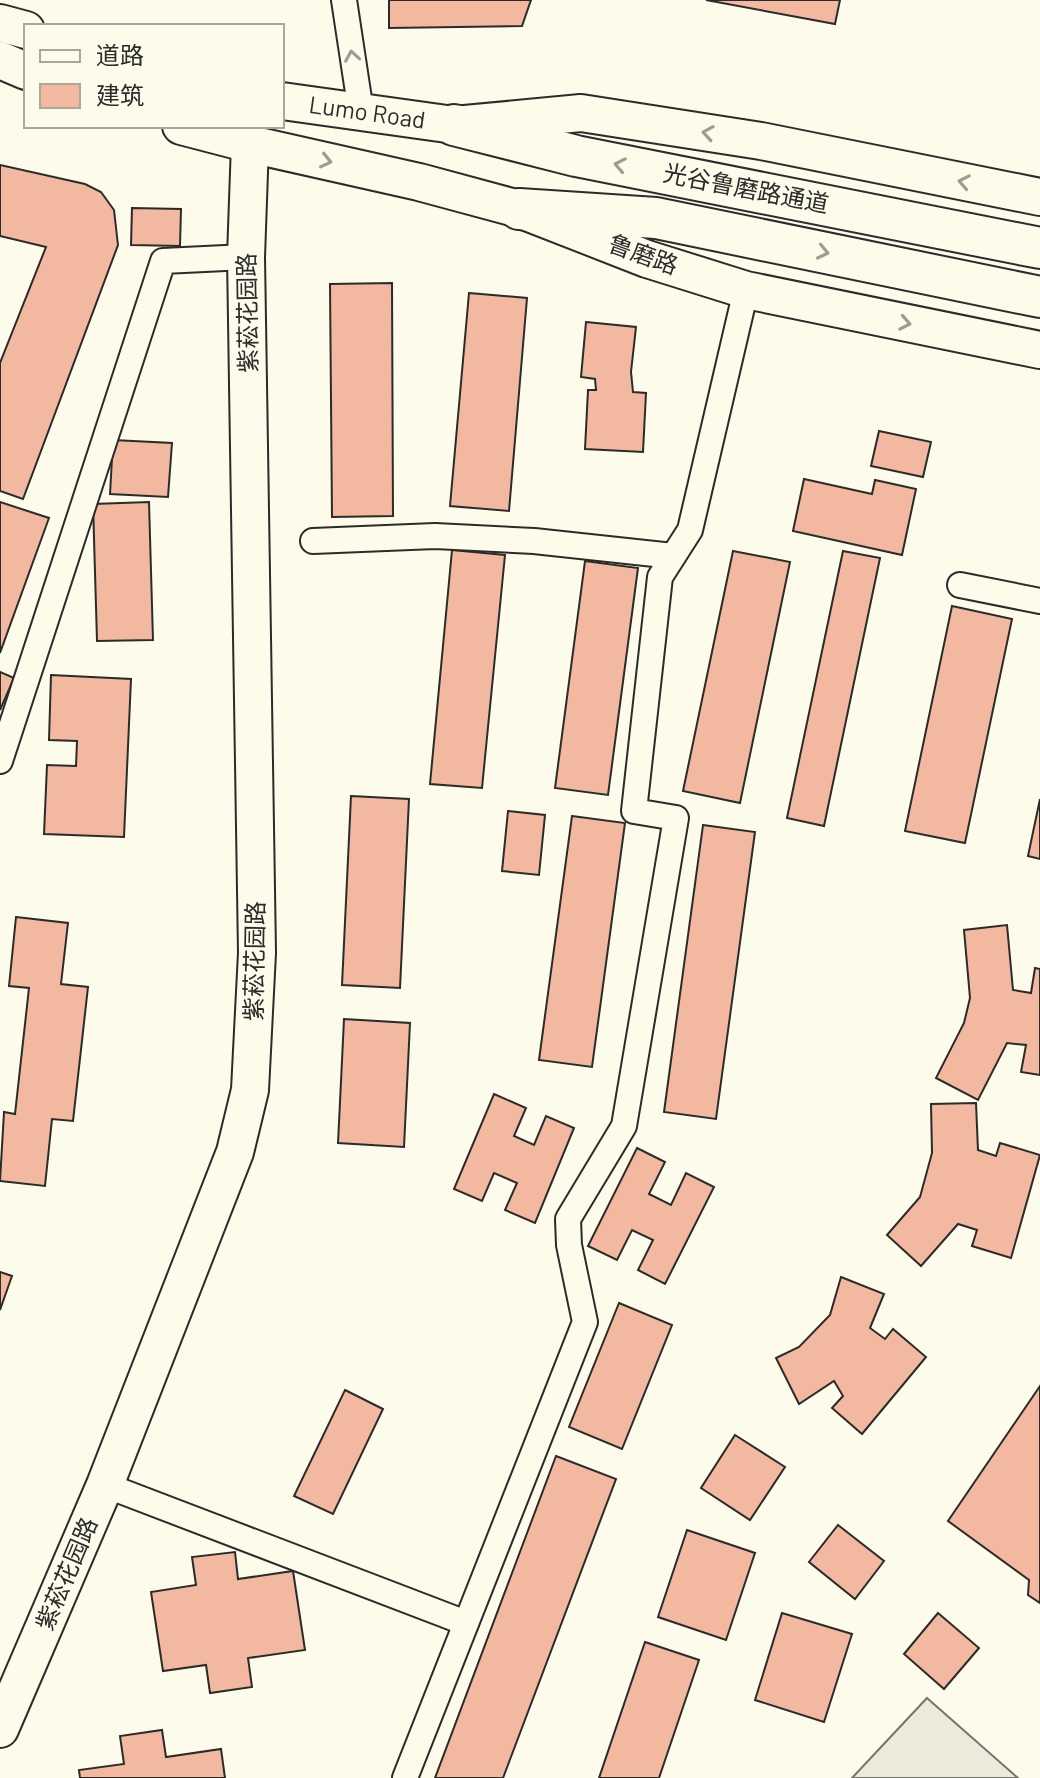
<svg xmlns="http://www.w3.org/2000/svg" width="1040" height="1778" font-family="Barlow,'Noto Sans SC',sans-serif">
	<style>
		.parking { fill: #eceadb; stroke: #74746e; stroke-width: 2 }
		.building { fill: #f2b8a0; stroke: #2b2b2b; stroke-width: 2 }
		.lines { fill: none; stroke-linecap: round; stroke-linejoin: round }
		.street-casing { stroke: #2b2b2b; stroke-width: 28 }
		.secondary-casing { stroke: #2b2b2b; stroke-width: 40 }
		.primary-casing { stroke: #2b2b2b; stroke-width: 44 }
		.street { stroke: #fdfbea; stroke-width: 24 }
		.secondary { stroke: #fdfbea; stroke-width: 36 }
		.primary { stroke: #fdfbea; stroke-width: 40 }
		.oneway { stroke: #9e9d94 }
		.labels { text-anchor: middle; stroke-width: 6; stroke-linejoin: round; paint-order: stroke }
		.street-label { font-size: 24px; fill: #2b2b2b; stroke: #fdfbea }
	</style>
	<rect width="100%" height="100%" fill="#fdfbea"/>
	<polygon class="parking" points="927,1698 1018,1778 852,1778"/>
	<g class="building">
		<polygon points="389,0 531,0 522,26 389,28"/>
		<polygon points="706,0 840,0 835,24"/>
		<polygon points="0,165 85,184 101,192 114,210 118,245 23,499 0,491 0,363 46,247 0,236"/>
		<polygon points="132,208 181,209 180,246 131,245"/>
		<polygon points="392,283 393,516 332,517 330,284"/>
		<polygon points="469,293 527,298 509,511 450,506"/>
		<polygon points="586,322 636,327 631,372 633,392 646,393 643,452 585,449 588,390 596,390 595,379 581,377"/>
		<polygon points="879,431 931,442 923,477 871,466"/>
		<polygon points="113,440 172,443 168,497 110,494"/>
		<polygon points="804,479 872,494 875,480 916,489 902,555 793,531"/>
		<polygon points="0,502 49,518 0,653"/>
		<polygon points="149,502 153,640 97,641 93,504"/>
		<polygon points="452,550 505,555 482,788 430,784"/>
		<polygon points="733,551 790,562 740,803 683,791"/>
		<polygon points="843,551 880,558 824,826 787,818"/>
		<polygon points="585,561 638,568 608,795 555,788"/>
		<polygon points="952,606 1012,619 965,843 905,831"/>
		<polygon points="0,672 14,678 0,710"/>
		<polygon points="51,675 131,679 124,837 44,834 47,765 76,766 77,741 49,740"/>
		<polygon points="351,796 409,799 400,988 342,985"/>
		<polygon points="1040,799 1040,859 1028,856"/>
		<polygon points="508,811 545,815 539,875 502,871"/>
		<polygon points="572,816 625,823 592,1067 539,1060"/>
		<polygon points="703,825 755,832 716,1119 664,1112"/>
		<polygon points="16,917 68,923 61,984 88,987 73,1121 52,1119 45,1186 0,1181 4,1112 15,1114 29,988 9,986"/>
		<polygon points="1007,925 1013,990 1031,993 1035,968 1040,969 1040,1075 1021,1072 1026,1045 1007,1043 978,1100 936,1078 964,1023 970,998 964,930"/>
		<polygon points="344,1019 410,1023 404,1147 338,1143"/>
		<polygon points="494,1094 526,1108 514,1136 534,1145 546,1116 574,1128 535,1223 505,1210 517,1183 494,1173 482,1201 454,1189"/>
		<polygon points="976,1103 978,1150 996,1156 1000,1143 1040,1155 1011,1258 972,1246 977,1230 958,1224 921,1266 887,1235 920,1197 932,1153 931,1104"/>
		<polygon points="637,1148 665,1162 649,1194 671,1205 686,1173 714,1187 665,1284 638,1270 653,1240 632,1230 617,1260 588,1246"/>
		<polygon points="0,1272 12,1276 0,1310"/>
		<polygon points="841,1277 884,1294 870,1328 885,1339 893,1329 926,1357 862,1434 832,1408 843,1396 834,1381 799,1404 776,1358 799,1347 830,1315"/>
		<polygon points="619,1303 672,1325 622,1449 569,1427"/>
		<polygon points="1040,1386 1040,1603 1028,1595 1029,1580 948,1521"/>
		<polygon points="345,1390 383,1409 333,1514 294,1496"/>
		<polygon points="735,1435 785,1467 750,1520 701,1488"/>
		<polygon points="556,1456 616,1479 503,1778 435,1778"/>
		<polygon points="838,1525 884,1561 855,1599 809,1562"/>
		<polygon points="687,1530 755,1553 726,1640 658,1617"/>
		<polygon points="235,1552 238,1579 293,1571 305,1650 248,1658 252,1687 210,1693 206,1665 163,1671 151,1592 196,1585 192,1557"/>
		<polygon points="782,1613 852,1634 824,1722 755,1700"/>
		<polygon points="938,1613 979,1648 944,1689 904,1654"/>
		<polygon points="645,1642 699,1660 659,1778 599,1778"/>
		<polygon points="162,1730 166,1757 221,1749 225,1778 80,1778 79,1770 124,1764 120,1736"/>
	</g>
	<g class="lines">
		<defs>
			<g id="street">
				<polyline points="344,0 361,112"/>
				<polyline points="313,541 435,536 534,541 673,556"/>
				<polyline points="960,585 1040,601"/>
				<polyline points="0,761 163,261 246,257"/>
				<polyline points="105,1485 466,1623"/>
				<polyline points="405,1778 585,1322 569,1245 568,1219 624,1126 676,818 634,811 660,577 690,530 746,290"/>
			</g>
			<g id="secondary">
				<polyline points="0,23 26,30"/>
				<polyline points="0,60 26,71"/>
				<path id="s1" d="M 282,101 L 454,125 L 581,113 L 761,141 L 1040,197"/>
				<polyline points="181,126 250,144 419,182 519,209 647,259 746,290 1040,350"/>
				<polyline points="0,1729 105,1485 235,1152 250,1090 257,953 246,257 250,144"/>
			</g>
			<g id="primary">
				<polyline points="454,125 576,156 1040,248"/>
				<polyline points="519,209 656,218 1040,297"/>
			</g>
		</defs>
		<use href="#street" class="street-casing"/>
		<use href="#secondary" class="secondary-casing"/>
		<use href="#primary" class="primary-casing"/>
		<use href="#street" class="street"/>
		<use href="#secondary" class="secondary"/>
		<use href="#primary" class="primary"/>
	</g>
	<defs><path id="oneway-chevron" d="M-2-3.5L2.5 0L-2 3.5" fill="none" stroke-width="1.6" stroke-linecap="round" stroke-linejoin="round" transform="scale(2)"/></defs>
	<g class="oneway">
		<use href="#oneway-chevron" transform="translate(352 56) rotate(-99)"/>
		<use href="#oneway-chevron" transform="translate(708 133) rotate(-171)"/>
		<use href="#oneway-chevron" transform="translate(326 161) rotate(13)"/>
		<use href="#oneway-chevron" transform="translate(620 165) rotate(-169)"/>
		<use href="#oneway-chevron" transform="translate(964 182) rotate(-169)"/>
		<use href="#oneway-chevron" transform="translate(823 252) rotate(12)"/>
		<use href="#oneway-chevron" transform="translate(905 323) rotate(11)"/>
	</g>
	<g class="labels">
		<g class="street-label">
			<text dy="8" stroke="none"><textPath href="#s1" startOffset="86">Lumo Road</textPath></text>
			<text transform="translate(746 189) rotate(11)" y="8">光谷鲁磨路通道</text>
			<text transform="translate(643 255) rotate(20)" y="8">鲁磨路</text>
			<text transform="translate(248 313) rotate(-91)" y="8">紫菘花园路</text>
			<text transform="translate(255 961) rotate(-89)" y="8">紫菘花园路</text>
			<text transform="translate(67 1574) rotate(-67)" y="8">紫菘花园路</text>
		</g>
	</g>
	<rect x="24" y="24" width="260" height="104" fill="#fdfbea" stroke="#a9a89e" stroke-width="2"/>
	<rect x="40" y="50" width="40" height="12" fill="#fdfbea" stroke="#a9a89e" stroke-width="2"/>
	<text x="96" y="64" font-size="24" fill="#2b2b2b">道路</text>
	<rect x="40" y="84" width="40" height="24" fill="#f2b8a0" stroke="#a9a89e" stroke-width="2"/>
	<text x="96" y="104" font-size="24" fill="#2b2b2b">建筑</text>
</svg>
